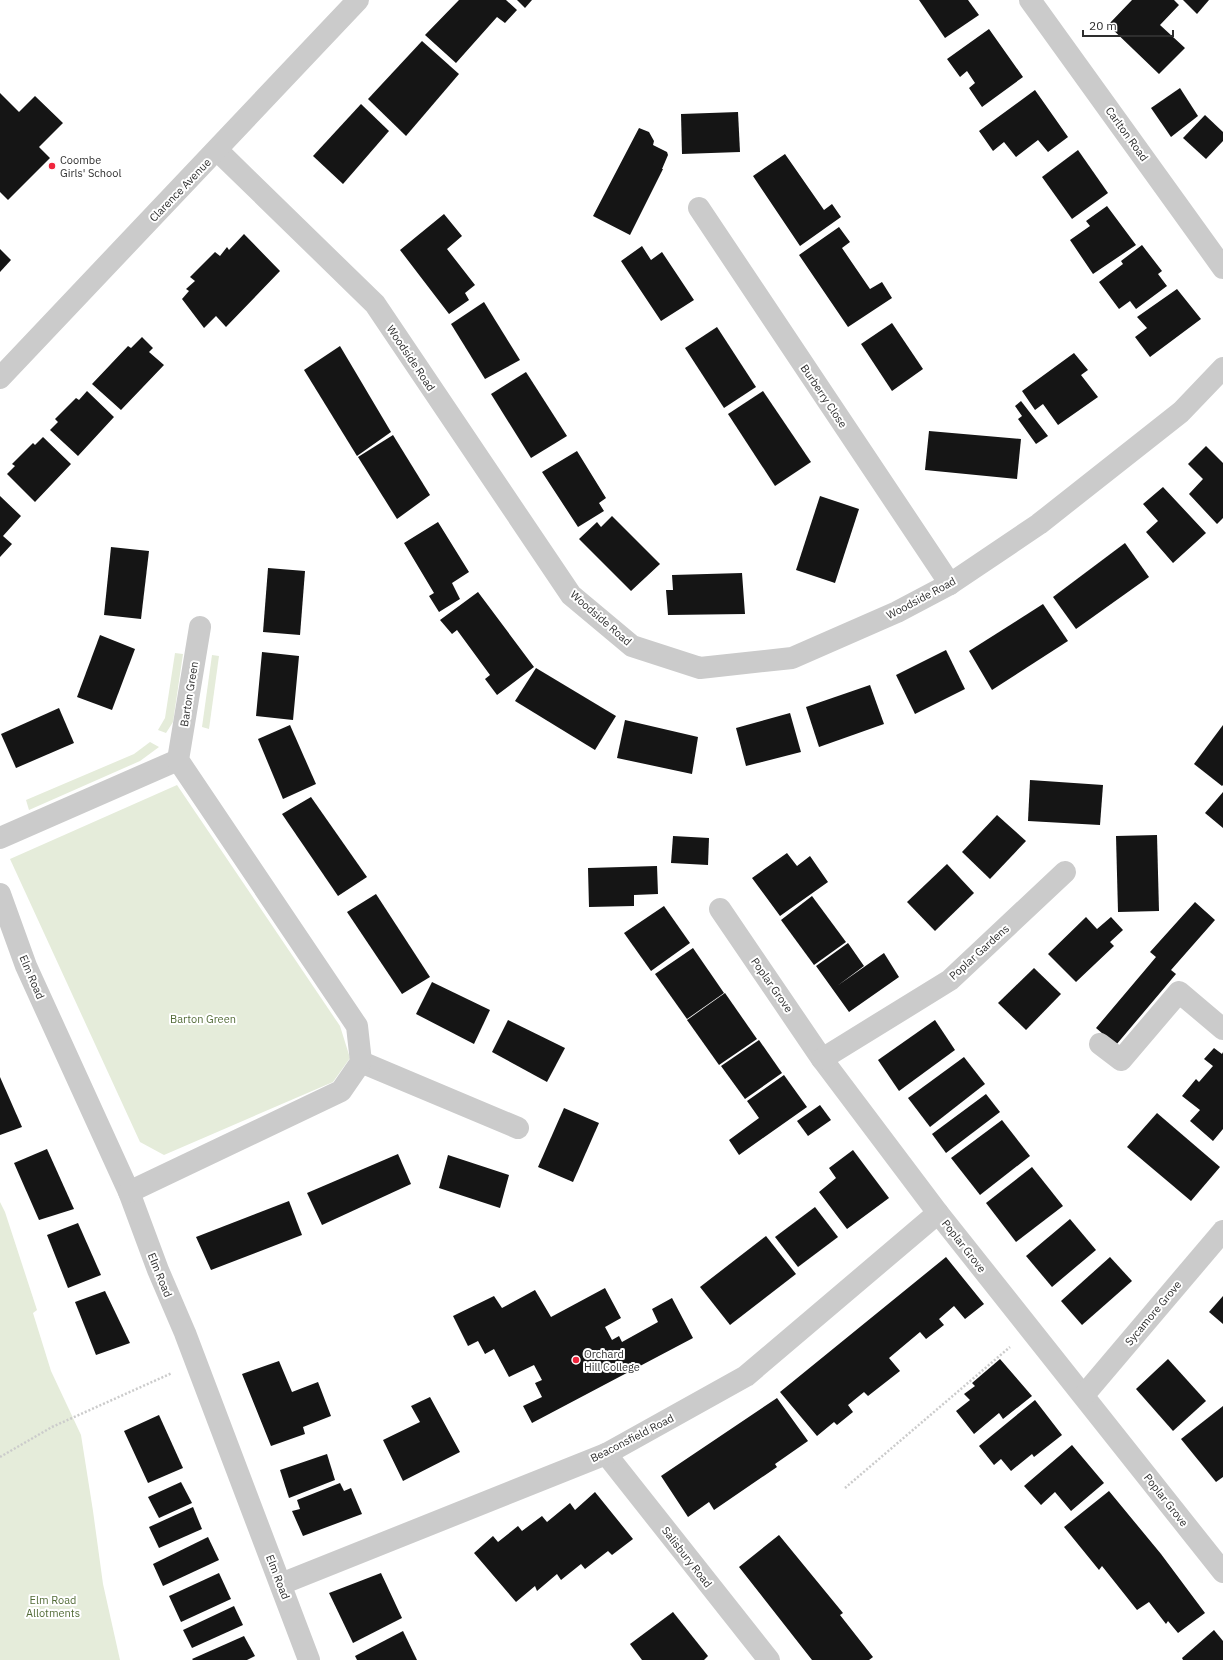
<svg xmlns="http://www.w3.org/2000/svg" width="1223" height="1660" font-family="'IBM Plex Sans',sans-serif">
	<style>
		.green { fill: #e5ecda }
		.building { fill: #151515 }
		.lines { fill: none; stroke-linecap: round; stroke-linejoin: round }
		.path { stroke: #cbcbcb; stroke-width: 2.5; stroke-dasharray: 2 2; stroke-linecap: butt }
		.minor { stroke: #cbcbcb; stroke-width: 22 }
		.poi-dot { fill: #f0253d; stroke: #fff; stroke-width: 1.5 }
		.labels { text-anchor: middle; stroke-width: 4; stroke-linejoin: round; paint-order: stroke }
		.street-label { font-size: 11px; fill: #2e2e2e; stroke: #fff }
		.poi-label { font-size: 11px; fill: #2e2e2e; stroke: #fff; text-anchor: start }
		.park-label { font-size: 11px; fill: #536c38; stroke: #fff }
	</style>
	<rect width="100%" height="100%" fill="#fff"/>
	<g class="green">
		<polygon points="175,653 183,654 173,722 166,733 158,730 165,718"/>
		<polygon points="212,655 219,656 209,729 202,727"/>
		<polygon points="150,742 159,747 140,761 29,810 26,800 134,754"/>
		<polygon points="177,785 340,1026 350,1058 333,1082 164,1155 140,1142 10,859"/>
		<polygon points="0,1202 5,1212 37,1310 33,1313 51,1371 81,1435 93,1511 103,1584 120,1660 0,1660"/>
	</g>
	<g class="building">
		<polygon points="459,0 506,0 517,10 505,23 497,17 456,63 425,35"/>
		<polygon points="517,0 532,0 525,8"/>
		<polygon points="919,0 968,0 979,15 945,38"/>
		<polygon points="1132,0 1174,0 1179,5 1160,25 1185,48 1159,74 1108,25"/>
		<polygon points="1183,0 1209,0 1197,14"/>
		<polygon points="989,29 1023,77 982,107 969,88 975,83 967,71 960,77 947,59"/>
		<polygon points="422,41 459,74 406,136 368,99"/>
		<polygon points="1180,88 1198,116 1171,137 1151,108"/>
		<polygon points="1035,90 1068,137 1048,152 1038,140 1016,157 1004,142 993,151 979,131"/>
		<polygon points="0,93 19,112 35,96 63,123 39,147 50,158 8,200 0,192"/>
		<polygon points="361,104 389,131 343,184 313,156"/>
		<polygon points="738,112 740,152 682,154 681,114"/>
		<polygon points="1205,115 1223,132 1223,141 1206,159 1183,138"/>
		<polygon points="639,128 649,132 654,141 653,145 667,152 668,155 662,169 663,169 630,235 593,216"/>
		<polygon points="1078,150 1108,193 1072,219 1042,177"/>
		<polygon points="785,154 824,210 832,204 841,217 800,246 753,176"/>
		<polygon points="1107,206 1136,245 1093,274 1070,240 1090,226 1086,221"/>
		<polygon points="444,214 462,236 447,249 475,285 465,293 469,300 449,314 400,250"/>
		<polygon points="839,227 850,242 842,248 870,289 882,282 892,298 848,327 799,255"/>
		<polygon points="244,234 280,271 226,327 216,316 204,328 182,299 189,291 186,289 195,281 190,277 215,252 220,256 227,247 229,250"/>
		<polygon points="1142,245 1162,271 1158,274 1167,286 1136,309 1130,301 1119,309 1099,282 1123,264 1121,261"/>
		<polygon points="642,246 651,260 662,252 694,300 661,321 621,261"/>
		<polygon points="0,249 11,260 0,272"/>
		<polygon points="1177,289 1201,319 1150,357 1135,337 1147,328 1137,317"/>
		<polygon points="484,302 520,360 485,379 451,324"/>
		<polygon points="892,323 923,369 892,391 861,344"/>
		<polygon points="717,327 756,387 724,408 685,348"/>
		<polygon points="142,337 153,348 149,352 164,365 121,410 92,384 128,346 131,348"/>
		<polygon points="340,346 391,432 357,456 304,370"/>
		<polygon points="1074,353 1088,370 1081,375 1098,397 1058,425 1043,404 1035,410 1022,391"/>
		<polygon points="526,372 567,436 531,458 491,394"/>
		<polygon points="87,391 114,417 78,456 50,430 58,422 55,419 76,398 79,400"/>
		<polygon points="763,391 811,462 775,486 728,414"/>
		<polygon points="1021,401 1048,436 1036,444 1018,419 1022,416 1015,406"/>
		<polygon points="929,431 1021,439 1017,479 925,470"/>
		<polygon points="393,435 430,495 397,519 358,457"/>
		<polygon points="43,437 71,464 35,502 7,474 15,466 12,464 33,443 35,445"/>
		<polygon points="1206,446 1223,463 1223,518 1217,524 1189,494 1203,479 1188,464"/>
		<polygon points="577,451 606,498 599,503 604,511 578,527 542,472"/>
		<polygon points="1163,487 1206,533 1173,563 1146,532 1158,521 1143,504"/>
		<polygon points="0,496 21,516 3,536 12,544 0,557"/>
		<polygon points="820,496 859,509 835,583 796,570"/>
		<polygon points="612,516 660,564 631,591 579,539 597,522 601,527"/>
		<polygon points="438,522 469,572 452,583 460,599 439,612 429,596 434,593 404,543"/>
		<polygon points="1125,543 1149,577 1076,629 1053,597"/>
		<polygon points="111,547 149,551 141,619 104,615"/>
		<polygon points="268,568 305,571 300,635 263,632"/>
		<polygon points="742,573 745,614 668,615 666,590 673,590 672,575"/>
		<polygon points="478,592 534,667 497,695 485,679 490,675 457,630 452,634 440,620"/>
		<polygon points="1043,604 1068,641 992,690 969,651"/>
		<polygon points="100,635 135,649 112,710 77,697"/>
		<polygon points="946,650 965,689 915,714 896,675"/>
		<polygon points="262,652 299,656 293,720 256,716"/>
		<polygon points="536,668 616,716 595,750 515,701"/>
		<polygon points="870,685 884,724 819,747 806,707"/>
		<polygon points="59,708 74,743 16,768 1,734"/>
		<polygon points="790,713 801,752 746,766 736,728"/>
		<polygon points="625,720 698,737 692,774 617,758"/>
		<polygon points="290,725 316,784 283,799 258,739"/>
		<polygon points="1223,725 1223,785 1222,786 1194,764"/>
		<polygon points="1030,780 1103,785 1100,825 1028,821"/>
		<polygon points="1223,792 1223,828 1205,813"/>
		<polygon points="311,797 367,877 338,896 282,814"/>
		<polygon points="997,815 1026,841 990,879 962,852"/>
		<polygon points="1157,835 1159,911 1118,912 1116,836"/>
		<polygon points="673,836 709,838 708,865 671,863"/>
		<polygon points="787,853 797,866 810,856 828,882 780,916 752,878"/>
		<polygon points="947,864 974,893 935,931 907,902"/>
		<polygon points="657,866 658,894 634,895 634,906 589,907 588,868"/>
		<polygon points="376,894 430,977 402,994 347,912"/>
		<polygon points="812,896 846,942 814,965 781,920"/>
		<polygon points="1195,902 1215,920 1171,970 1176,974 1116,1045 1096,1028 1156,957 1150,952"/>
		<polygon points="664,906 690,943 651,971 624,933"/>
		<polygon points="1086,917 1097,929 1111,917 1123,930 1110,942 1114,946 1076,982 1048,954"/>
		<polygon points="848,943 864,966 837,986 884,953 899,977 849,1012 816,966"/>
		<polygon points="693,948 724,993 687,1019 655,974"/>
		<polygon points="1034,968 1061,994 1026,1030 998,1003"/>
		<polygon points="432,982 490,1010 474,1044 416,1014"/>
		<polygon points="725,993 757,1039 719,1065 687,1020"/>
		<polygon points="508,1020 565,1048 547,1082 492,1052"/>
		<polygon points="935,1020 955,1050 899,1091 878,1060"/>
		<polygon points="759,1040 782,1073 745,1099 721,1066"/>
		<polygon points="1214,1048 1222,1054 1223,1052 1223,1129 1213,1141 1190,1121 1200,1110 1182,1096 1196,1079 1199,1082 1213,1066 1204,1059"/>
		<polygon points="964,1057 985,1084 930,1127 908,1098"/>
		<polygon points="784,1075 807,1107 739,1155 729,1140 759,1118 747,1101"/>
		<polygon points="0,1077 22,1127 0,1135"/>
		<polygon points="986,1094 1000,1112 946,1153 932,1134"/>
		<polygon points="820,1105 831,1120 808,1136 797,1121"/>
		<polygon points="564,1108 599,1123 573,1182 538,1167"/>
		<polygon points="1157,1113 1220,1167 1191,1201 1127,1147"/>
		<polygon points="1002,1120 1030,1156 980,1195 951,1158"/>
		<polygon points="47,1149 74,1209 39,1220 14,1163"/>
		<polygon points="853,1150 889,1198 847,1229 819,1192 836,1178 829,1168"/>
		<polygon points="398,1154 411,1184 322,1225 307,1193"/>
		<polygon points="448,1155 509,1175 500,1208 439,1188"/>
		<polygon points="1032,1167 1063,1206 1016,1242 986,1203"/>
		<polygon points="289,1201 302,1235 211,1270 196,1237"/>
		<polygon points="815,1207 838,1237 798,1267 775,1237"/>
		<polygon points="1070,1219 1096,1250 1052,1287 1026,1256"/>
		<polygon points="78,1223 101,1275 68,1288 47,1235"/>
		<polygon points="766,1236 796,1274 730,1325 700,1287"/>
		<polygon points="946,1257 984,1304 965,1319 954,1306 939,1319 944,1325 926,1339 920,1332 889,1358 900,1371 868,1396 864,1392 848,1405 853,1412 837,1425 834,1422 817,1436 780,1392"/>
		<polygon points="1110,1257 1132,1281 1082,1325 1061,1301"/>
		<polygon points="605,1288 621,1318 605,1327 612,1340 619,1336 622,1342 658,1322 652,1309 672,1298 693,1338 532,1423 523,1406 542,1397 535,1383 542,1380 534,1365 509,1377 494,1349 485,1354 478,1341 468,1346 453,1316 494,1296 502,1308 535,1290 551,1317"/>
		<polygon points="105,1291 130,1343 96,1355 75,1302"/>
		<polygon points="1223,1296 1223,1324 1209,1312"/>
		<polygon points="1000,1359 1032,1396 1003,1419 999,1413 974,1434 956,1411 970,1400 964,1394 975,1386 972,1383"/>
		<polygon points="1168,1359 1206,1401 1173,1431 1136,1389"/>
		<polygon points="279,1361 292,1392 318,1382 331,1416 303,1427 305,1434 271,1446 242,1374"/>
		<polygon points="430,1397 460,1452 403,1481 383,1440 420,1422 411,1406"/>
		<polygon points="777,1398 808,1441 775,1464 777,1467 714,1510 709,1502 688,1517 661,1476"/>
		<polygon points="1035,1400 1062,1435 1034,1457 1032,1454 1011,1471 1001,1459 994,1465 979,1446"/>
		<polygon points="1223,1406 1223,1477 1216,1482 1181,1439"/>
		<polygon points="159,1415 183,1468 148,1483 124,1431"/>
		<polygon points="1072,1445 1104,1483 1071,1511 1055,1492 1041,1505 1024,1486"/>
		<polygon points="327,1454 335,1480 289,1498 280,1470"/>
		<polygon points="181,1482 192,1503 159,1518 148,1497"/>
		<polygon points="340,1483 344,1491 351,1488 362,1514 303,1536 292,1511 300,1509 297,1500"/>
		<polygon points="1109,1491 1161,1554 1205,1613 1178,1633 1168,1621 1166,1624 1149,1602 1137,1610 1102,1566 1099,1570 1064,1527"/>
		<polygon points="595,1492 633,1539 612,1555 608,1551 585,1569 581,1564 561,1580 557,1574 537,1591 535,1586 516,1602 474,1553 493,1536 498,1542 518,1526 522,1531 542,1516 547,1522 570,1503 575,1510"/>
		<polygon points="193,1507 202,1529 159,1548 149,1527"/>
		<polygon points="779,1535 843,1613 840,1615 873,1657 869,1660 812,1660 739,1567"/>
		<polygon points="208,1537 219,1560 163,1586 153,1564"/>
		<polygon points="219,1573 231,1599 181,1622 169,1596"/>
		<polygon points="381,1573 402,1618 353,1643 329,1593"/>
		<polygon points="234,1606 243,1625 192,1648 183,1630"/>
		<polygon points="673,1612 708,1656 704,1660 642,1660 630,1644"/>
		<polygon points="1214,1630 1223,1641 1223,1660 1183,1660 1182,1658"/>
		<polygon points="403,1631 417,1660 357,1660 355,1656"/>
		<polygon points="244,1636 255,1656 247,1660 193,1660 192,1659"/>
	</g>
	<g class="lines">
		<g class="path">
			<polyline points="0,1457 52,1427 172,1373"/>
			<polyline points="845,1488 1010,1347"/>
		</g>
		<g class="minor">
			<polyline points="1030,0 1223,268"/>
			<polyline points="217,150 375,304 571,595 632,646 700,668 792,658 897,612 950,584 1039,524 1181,412 1223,368"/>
			<polyline points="699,208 950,584"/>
			<polyline points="0,378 358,0"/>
			<polyline points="0,838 178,760"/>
			<polyline points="0,894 26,966 129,1192 158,1270 185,1333 309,1660"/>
			<polyline points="720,909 822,1059 938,1213 1223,1572"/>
			<polyline points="1100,1044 1121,1060 1179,992 1223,1029"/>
			<polyline points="822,1059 950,980 1065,872"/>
			<polyline points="361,1062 518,1128"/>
			<polyline points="129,1192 341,1091 361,1062 357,1026 178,760 200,627"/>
			<polyline points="1084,1395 1223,1231"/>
			<polyline points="606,1454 769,1660"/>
			<polyline points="281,1584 606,1454 746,1376 938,1213"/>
		</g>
	</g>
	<g class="poi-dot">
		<circle cx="52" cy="166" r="4"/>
		<circle cx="576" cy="1360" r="4"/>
	</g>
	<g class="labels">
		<g class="street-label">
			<text transform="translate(1127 134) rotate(54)" y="4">Carlton Road</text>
			<text transform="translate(180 190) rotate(-46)" y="4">Clarence Avenue</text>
			<text transform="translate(411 358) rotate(56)" y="4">Woodside Road</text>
			<text transform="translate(824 396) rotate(56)" y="4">Burberry Close</text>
			<text transform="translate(921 598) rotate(-28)" y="4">Woodside Road</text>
			<text transform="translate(601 618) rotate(41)" y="4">Woodside Road</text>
			<text transform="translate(189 694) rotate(-81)" y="4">Barton Green</text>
			<text transform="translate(979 952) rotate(-42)" y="4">Poplar Gardens</text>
			<text transform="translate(32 977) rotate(67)" y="4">Elm Road</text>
			<text transform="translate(772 985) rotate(55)" y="4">Poplar Grove</text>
			<text transform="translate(964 1246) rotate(52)" y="4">Poplar Grove</text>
			<text transform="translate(160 1275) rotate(68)" y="4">Elm Road</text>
			<text transform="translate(1153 1313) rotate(-50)" y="4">Sycamore Grove</text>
			<text transform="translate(632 1438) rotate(-27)" y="4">Beaconsfield Road</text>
			<text transform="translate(1166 1500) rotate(52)" y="4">Poplar Grove</text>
			<text transform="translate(687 1557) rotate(52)" y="4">Salisbury Road</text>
			<text transform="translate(278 1577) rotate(69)" y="4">Elm Road</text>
		</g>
		<g class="poi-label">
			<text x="60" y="164">Coombe<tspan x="60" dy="13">Girls' School</tspan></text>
			<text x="584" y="1358">Orchard<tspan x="584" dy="13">Hill College</tspan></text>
		</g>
		<g class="park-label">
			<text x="203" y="1023">Barton Green</text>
			<text x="53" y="1604">Elm Road<tspan x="53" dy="13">Allotments</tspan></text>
		</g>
	</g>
	<path d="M1083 30v6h90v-6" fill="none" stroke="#2e2e2e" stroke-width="2"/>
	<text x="1089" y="30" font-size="12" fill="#2e2e2e" stroke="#ffffff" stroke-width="3" paint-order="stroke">20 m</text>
</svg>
